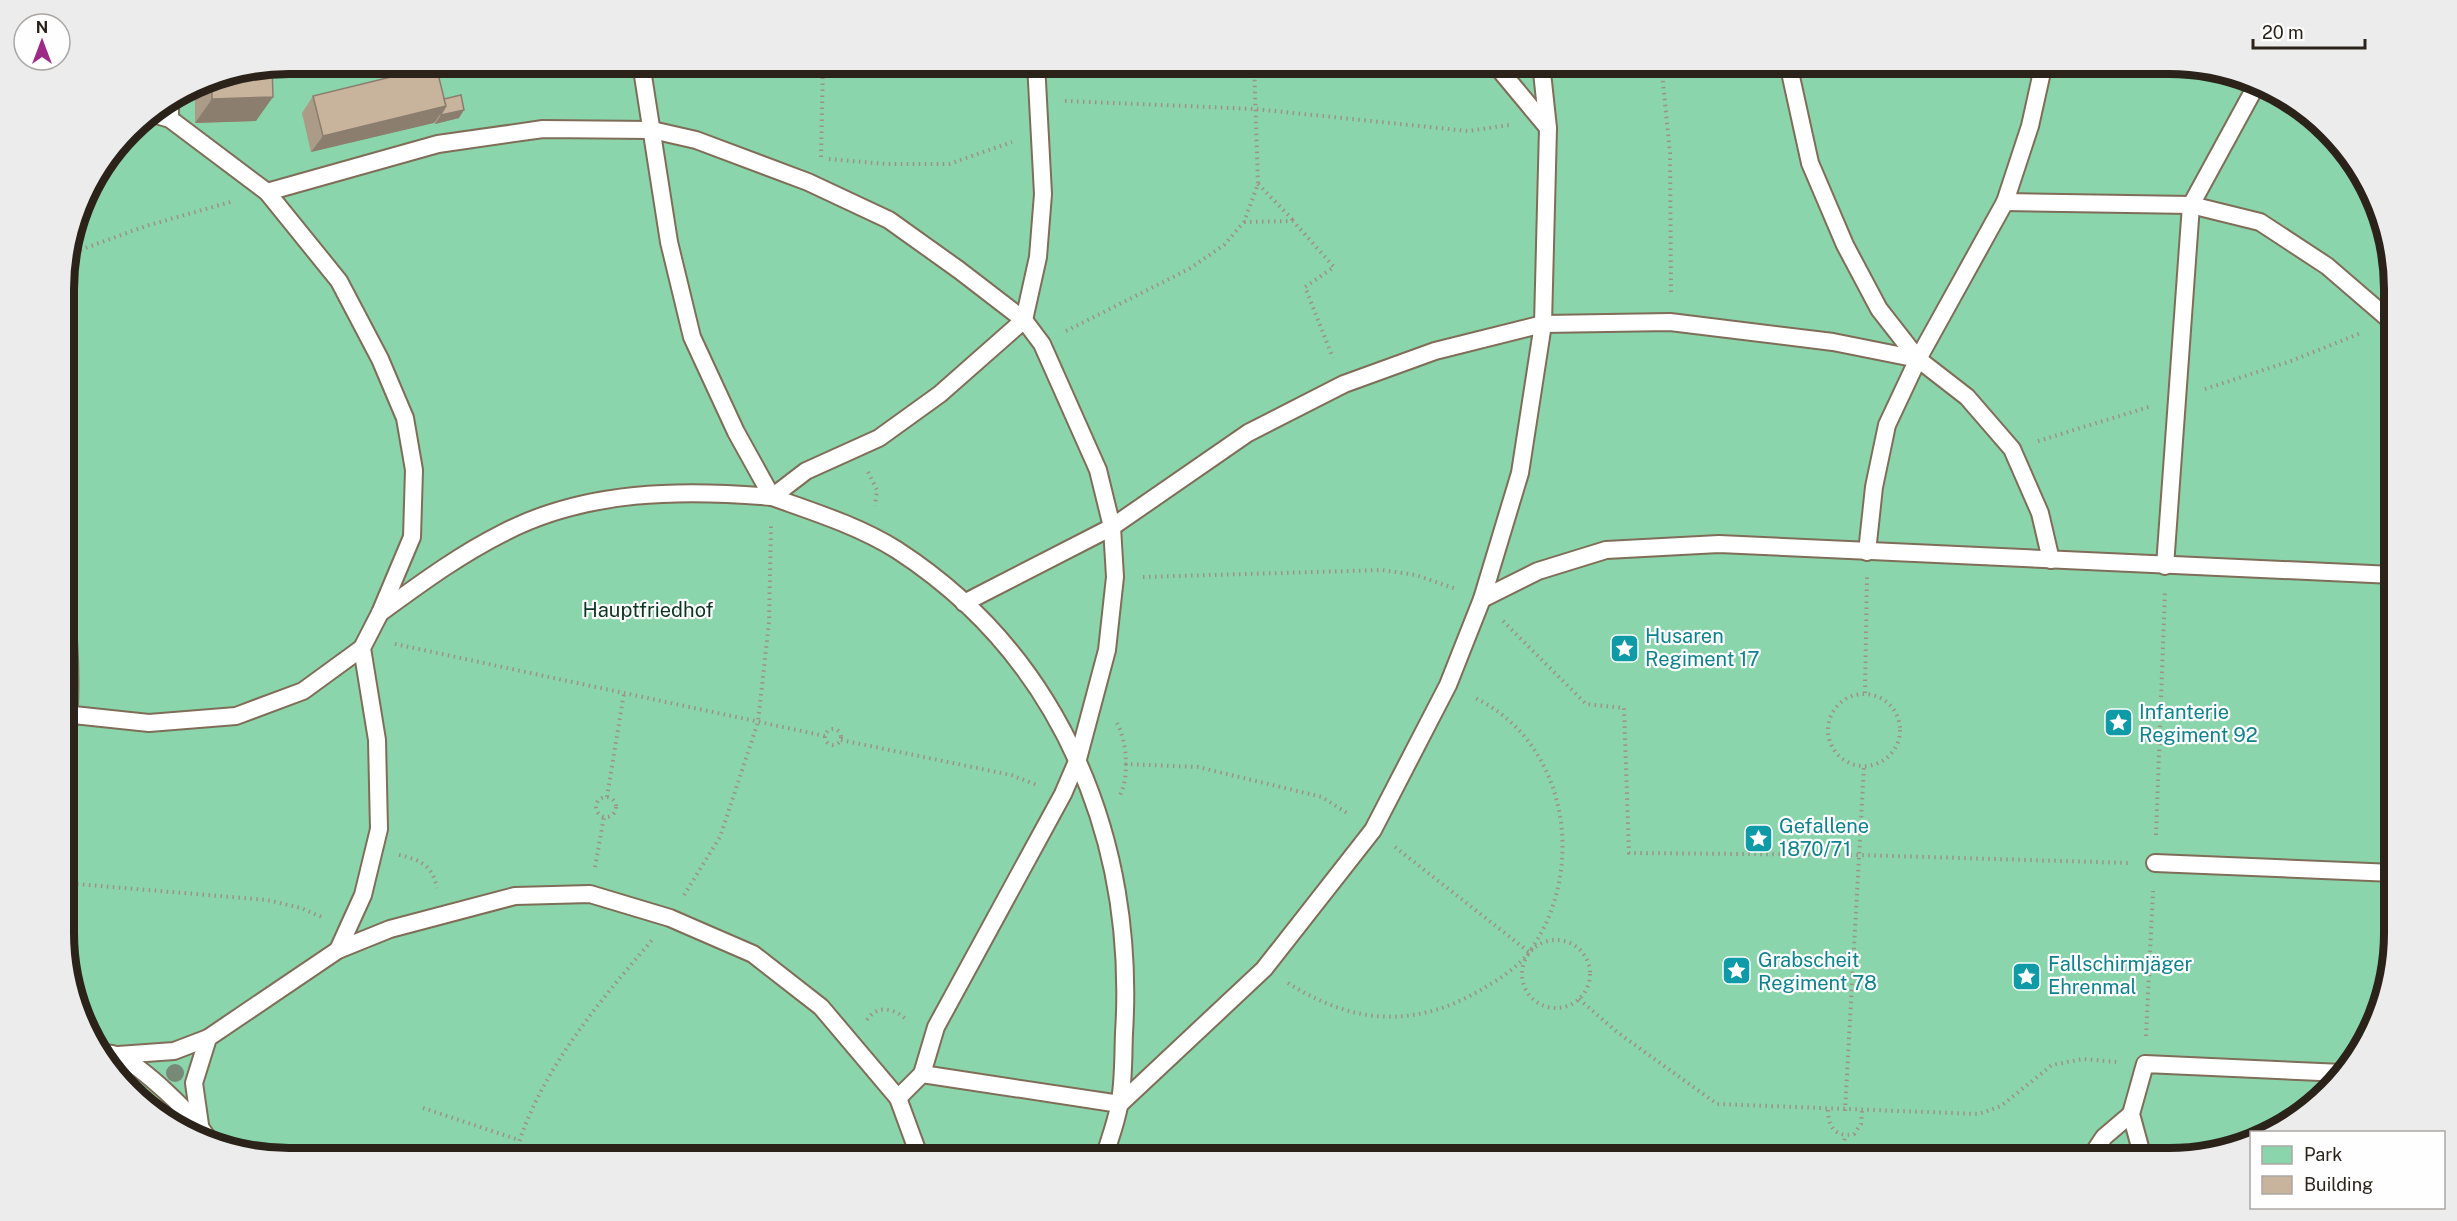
<svg xmlns="http://www.w3.org/2000/svg" width="2457" height="1221" font-family="'Public Sans',sans-serif">
	<style>
		.green { fill: #8ad5ab }
		.lines { fill: none; stroke-linecap: round; stroke-linejoin: round }
		.lane-casing { stroke: #7f6d58; stroke-width: 20 }
		.path { stroke: #9d9286; stroke-width: 4; stroke-dasharray: 1.5 4.5; stroke-linecap: butt }
		.lane { stroke: #fff; stroke-width: 16 }
		.tree { fill: #788978 }
		.wall { fill: #ac9b87 }
		.shaded-wall { fill: #8c7e6e }
		.building { fill: #c8b49d; stroke: #8c7e6e; stroke-width: 1.5 }
		.labels { text-anchor: middle; stroke-width: 4.5; stroke-linejoin: round; paint-order: stroke }
		.park-label { font-size: 20px; fill: #0c3522; stroke: #fefefe }
		.culture-label { font-size: 20px; fill: #0d838f; stroke: #fefefe; text-anchor: start }
		.rim { fill: none; stroke: #2b231a; stroke-width: 8 }
	</style>
	<rect width="100%" height="100%" fill="#fcefe1"/>
	<polygon class="green" points="288,63 2169,63 2268,86 2317,119 2356,163 2392,259 2394,933 2371,1032 2338,1081 2294,1120 2269,1132 2252,1132 2251,1141 2241,1146 2183,1158 288,1158 189,1135 109,1070 80,1019 65,962 64,273 86,189 140,119 202,80"/>
	<g class="lines">
		<defs>
			<g id="lane">
				<path d="M 641,63 L 669,242 L 692,337 L 736,432 L 772,497 C 814,512 859,526 897,550 C 1062,657 1136,841 1124,1033 C 1123,1057 1124,1083 1119,1106 C 1116,1123 1109,1141 1104,1158"/>
				<polyline points="1494,63 1548,128"/>
				<polyline points="1788,63 1810,163 1845,245 1879,309 1918,359"/>
				<polyline points="170,100 170,119"/>
				<polyline points="149,113 170,119 267,192 339,281 380,359 405,418 414,470 412,537 380,613 362,648 377,740 379,829 363,895 338,950"/>
				<polyline points="267,192 438,144 543,129 652,130 696,140 808,182 889,220 959,270 1024,320 1042,344 1098,470 1112,527 1115,577 1107,650 1078,759 1063,794 936,1027 922,1074"/>
				<polyline points="2005,202 2191,205 2260,222 2327,266 2392,322"/>
				<polyline points="1867,552 1874,487 1887,425 1918,359 2005,202 2030,126 2044,63"/>
				<polyline points="2165,566 2191,205 2257,84"/>
				<polyline points="1482,599 1538,571 1606,550 1719,544 2393,575"/>
				<polyline points="964,603 1112,527 1248,433 1344,384 1435,351 1543,324 1670,322 1833,342 1918,359 1967,397 2012,449 2040,513 2051,560"/>
				<path d="M 64,605 C 73,661 69,719 65,775"/>
				<path d="M 380,613 C 420,584 459,555 503,533 C 585,490 682,489 772,497 L 806,471 L 879,438 L 940,394 L 1024,320 L 1038,257 L 1043,194 L 1036,63"/>
				<polyline points="64,714 149,723 236,716 303,691 362,648"/>
				<polyline points="2155,863 2394,873"/>
				<path d="M 100,1053 C 105,1053 113,1053 118,1056 C 142,1066 196,1117 208,1139"/>
				<polyline points="118,1055 174,1051 208,1038"/>
				<polyline points="898,1098 922,1074 1120,1104 1264,969 1373,830 1448,685 1482,599 1520,473 1543,324 1548,128 1541,63"/>
				<polyline points="200,1125 194,1083 208,1038 338,950 390,929 515,896 590,894 670,918 753,954 821,1007 898,1098 920,1158"/>
				<polyline points="2090,1158 2104,1137 2131,1114"/>
				<polyline points="2143,1158 2131,1114 2145,1064 2343,1073"/>
			</g>
		</defs>
		<use href="#lane" class="lane-casing"/>
		<g class="path">
			<polyline points="1661,63 1670,153 1671,294"/>
			<polyline points="1065,101 1255,109 1468,131 1509,125"/>
			<polyline points="821,157 823,63"/>
			<polyline points="829,159 886,164 949,164 1012,142"/>
			<polyline points="1258,184 1293,220"/>
			<polyline points="1244,222 1293,221 1334,267 1305,287 1333,358"/>
			<polyline points="69,254 146,226 234,201"/>
			<polyline points="1066,331 1189,269 1224,245 1244,222 1258,184 1254,63"/>
			<polyline points="2205,389 2291,361 2361,333"/>
			<polyline points="2038,441 2149,407"/>
			<polyline points="868,472 877,490 875,506"/>
			<polyline points="1143,577 1382,570 1416,575 1456,589"/>
			<polyline points="1503,621 1586,704 1624,708 1629,853 1859,855 2130,863"/>
			<polyline points="395,644 825,736"/>
			<polyline points="1865,693 1867,577"/>
			<circle cx="1864" cy="730" r="36"/>
			<path d="M 1117,723 C 1127,741 1130,778 1119,797"/>
			<circle cx="833" cy="737" r="8"/>
			<polyline points="841,740 1011,775 1037,785"/>
			<polyline points="1125,764 1198,767 1322,797 1350,815"/>
			<polyline points="607,797 624,693"/>
			<circle cx="606" cy="807" r="10"/>
			<polyline points="2156,835 2165,591"/>
			<polyline points="1395,847 1529,952"/>
			<path d="M 399,855 C 421,860 432,865 437,888"/>
			<polyline points="595,867 604,817"/>
			<polyline points="65,883 267,900 301,908 324,918"/>
			<polyline points="684,895 720,837 758,722 769,622 771,526"/>
			<circle cx="1556" cy="974" r="34"/>
			<path d="M 1288,983 C 1354,1025 1416,1029 1484,988 C 1500,979 1519,966 1530,951 C 1588,869 1568,741 1473,697"/>
			<polyline points="1579,999 1617,1032 1717,1104 1979,1114 2001,1106 2052,1065 2083,1059 2117,1062"/>
			<path d="M 867,1020 C 878,1003 896,1009 908,1021"/>
			<polyline points="2146,1036 2153,891"/>
			<polyline points="423,1108 519,1140"/>
			<path d="M 1828,1110 C 1828,1127 1836,1138 1854,1134 L 1861,1124 L 1862,1111"/>
			<polyline points="1845,1111 1864,766"/>
			<path d="M 514,1158 C 538,1073 596,1006 652,940"/>
			<polyline points="1842,1158 1845,1136"/>
		</g>
		<use href="#lane" class="lane"/>
	</g>
	<circle class="tree" cx="175" cy="1073" r="9"/>
	<g class="wall">
		<polygon points="414,63 475,63 468,73 437,70 444,99 459,118 435,124 435,122 311,152 302,113 313,96 426,69 414,68"/>
		<polygon points="272,66 256,121 195,123 195,85 202,80"/>
	</g>
	<g class="shaded-wall">
		<polygon points="417,63 475,63 468,73 414,68"/>
		<polygon points="273,97 256,121 195,123 212,99"/>
		<polygon points="446,106 434,123 311,152 323,136"/>
		<polygon points="464,110 459,118 435,124 441,115"/>
	</g>
	<g class="building">
		<polygon points="272,66 273,97 212,99 212,78"/>
		<polygon points="436,66 446,106 323,136 313,96"/>
		<polygon points="461,95 464,110 441,115 441,114 446,106 444,99"/>
	</g>
	<defs>
		<symbol id="sight-square" viewBox="-11 -11 22 22"><rect x="-9" y="-9" width="18" height="18" rx="4" fill="#0f9aa8" stroke="#fefefe"/><path d="M0-6L1.8-2.2L6-1.7L2.9 1.2L3.7 5.4L0 3.3L-3.7 5.4L-2.9 1.2L-6-1.7L-1.8-2.2Z" fill="#fff"/></symbol>
	</defs>
	<g fill-rule="evenodd">
		<use href="#sight-square" x="1608" y="632" width="33" height="33"/>
		<use href="#sight-square" x="2102" y="706" width="33" height="33"/>
		<use href="#sight-square" x="1742" y="822" width="33" height="33"/>
		<use href="#sight-square" x="1720" y="954" width="33" height="33"/>
		<use href="#sight-square" x="2010" y="960" width="33" height="33"/>
	</g>
	<g class="labels">
		<g class="park-label">
			<text x="648" y="617">Hauptfriedhof</text>
		</g>
		<g class="culture-label">
			<text x="1645" y="643">Husaren<tspan x="1645" dy="23">Regiment 17</tspan></text>
			<text x="2139" y="719">Infanterie<tspan x="2139" dy="23">Regiment 92</tspan></text>
			<text x="1779" y="833">Gefallene<tspan x="1779" dy="23">1870/71</tspan></text>
			<text x="1758" y="967">Grabscheit<tspan x="1758" dy="23">Regiment 78</tspan></text>
			<text x="2048" y="971">Fallschirmjäger<tspan x="2048" dy="23">Ehrenmal</tspan></text>
		</g>
	</g>
	<path d="M0 0H2457V1221H0ZM289 74H2169A215 215 0 0 1 2384 289V933A215 215 0 0 1 2169 1148H289A215 215 0 0 1 74 933V289A215 215 0 0 1 289 74Z" fill="#edecec" fill-rule="evenodd"/>
	<path class="rim" d="M289 74H2169A215 215 0 0 1 2384 289V933A215 215 0 0 1 2169 1148H289A215 215 0 0 1 74 933V289A215 215 0 0 1 289 74Z"/>
	<rect x="2250" y="1131" width="195" height="78" fill="#fefefe" stroke="#aaa6a3" stroke-width="1.5"/>
	<rect x="2262" y="1146" width="30" height="18" fill="#8ad5ab" stroke="#aaa6a3" stroke-width="1.5"/>
	<text x="2304" y="1161" font-size="18" fill="#2b231a">Park</text>
	<rect x="2262" y="1176" width="30" height="18" fill="#c8b49d" stroke="#aaa6a3" stroke-width="1.5"/>
	<text x="2304" y="1191" font-size="18" fill="#2b231a">Building</text>
	<g transform="translate(42 42)"><circle r="28" fill="#fefefe" stroke="#aaa6a3" stroke-width="1.5"/>
	<path d="M0-4.5L10 22L0 15L-10 22Z" fill="#9d2a86"/>
	<text y="-9" font-size="16" font-weight="bold" text-anchor="middle" fill="#2b231a">N</text>
	</g>
	<path d="M2253 39v9h112v-9" fill="none" stroke="#2b231a" stroke-width="3"/>
	<text x="2262" y="39" font-size="18" fill="#2b231a" stroke="#fefefe" stroke-width="4.5" paint-order="stroke">20 m</text>
</svg>
